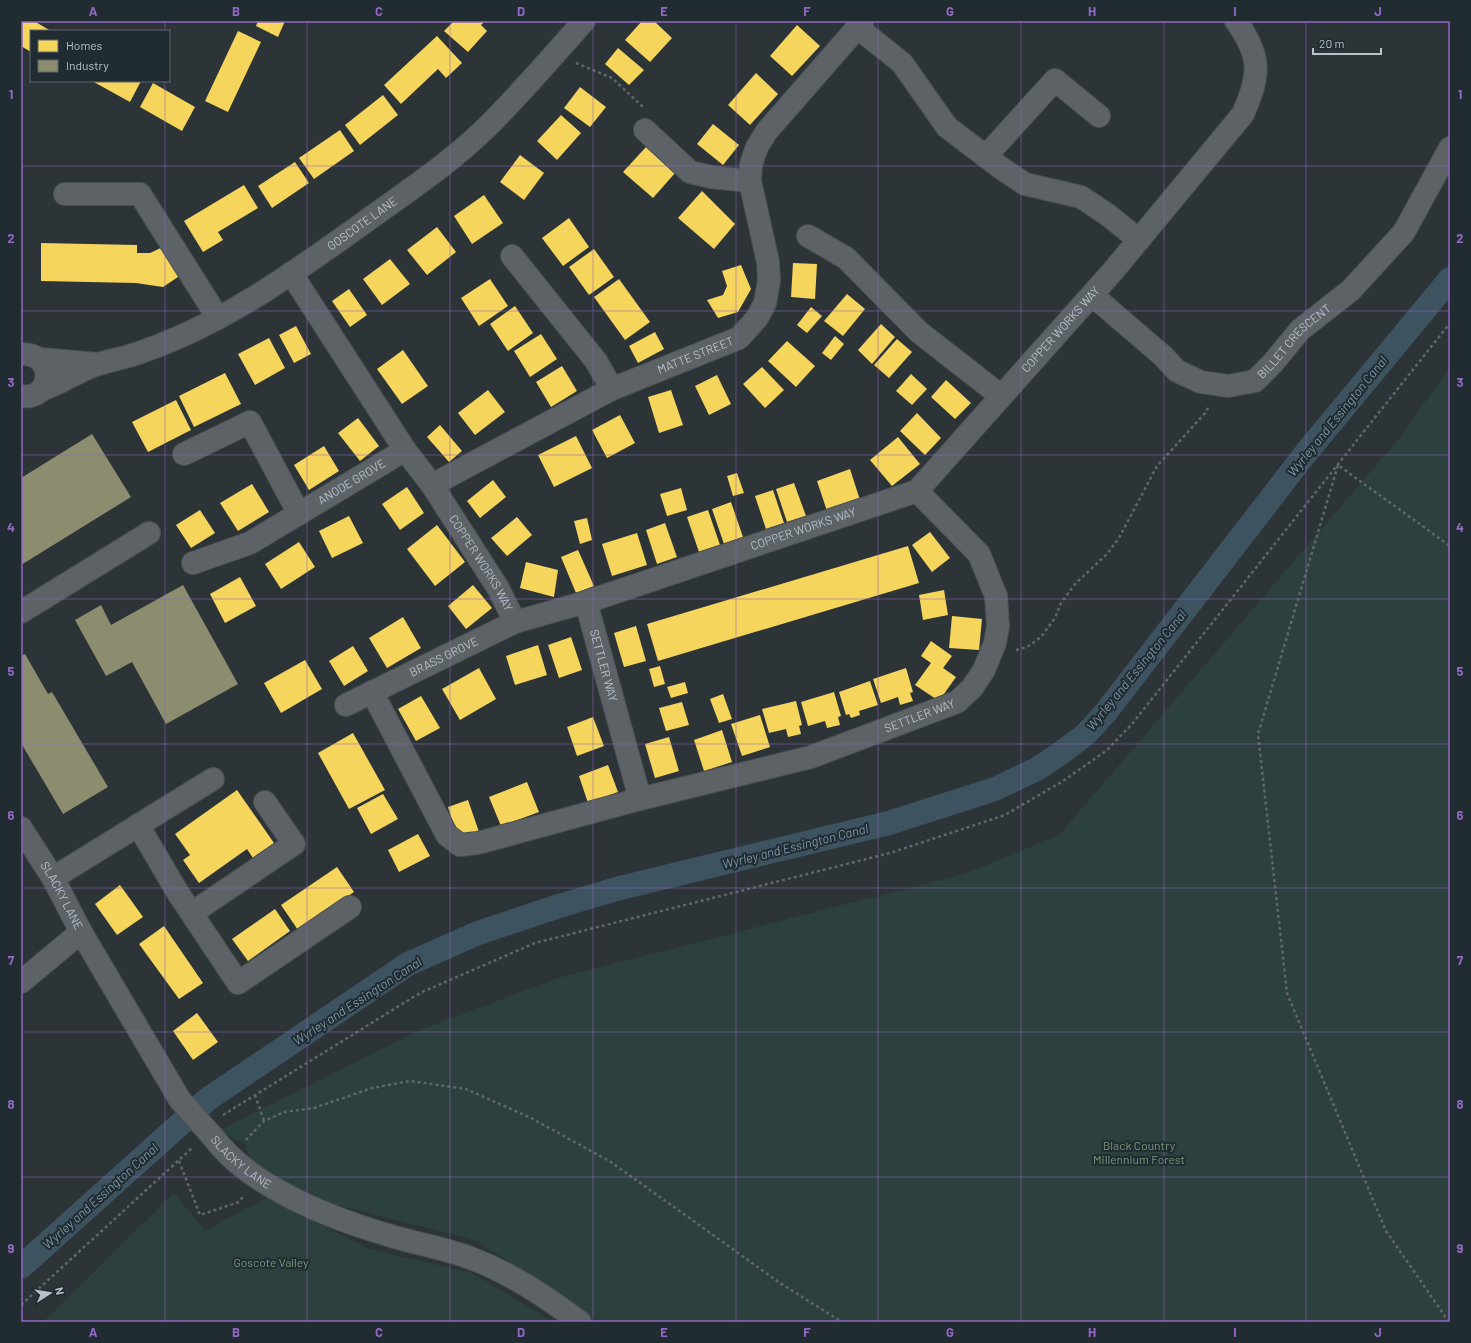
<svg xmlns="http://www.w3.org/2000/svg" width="1471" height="1343" font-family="Barlow,sans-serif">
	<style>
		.green { fill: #2c403d }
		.homes { fill: #f6d55c }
		.industry { fill: #8c8c6e }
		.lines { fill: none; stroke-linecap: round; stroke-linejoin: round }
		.canal { stroke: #3d5360; stroke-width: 24 }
		.minor-casing { stroke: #4a5053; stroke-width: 24 }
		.path { stroke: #60666a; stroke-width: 2.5; stroke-dasharray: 3 3; stroke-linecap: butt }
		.minor { stroke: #5c6266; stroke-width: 22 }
		.minor-bridge-casing { stroke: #4a5053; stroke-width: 24; stroke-linecap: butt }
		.minor-bridge { stroke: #5c6266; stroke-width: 22 }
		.grid { fill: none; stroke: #9368c3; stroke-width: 1; stroke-opacity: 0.55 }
		.labels { text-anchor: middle; stroke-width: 4; stroke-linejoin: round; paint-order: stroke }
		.street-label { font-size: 12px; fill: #b7c1c8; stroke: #202b32 }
		.park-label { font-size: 12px; fill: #779b79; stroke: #202b32 }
		.water-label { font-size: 13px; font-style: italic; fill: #7b97a8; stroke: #202b32 }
		.neatline { fill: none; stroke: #9368c3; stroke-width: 1.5 }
		.grid-label { font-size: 13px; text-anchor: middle; font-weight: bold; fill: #9368c3 }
	</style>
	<rect width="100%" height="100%" fill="#2c3438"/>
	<g class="green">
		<polygon points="1450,367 1450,1322 599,1322 476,1240 312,1199 251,1160 244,1143 219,1131 415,1032 558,978 968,873 1060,834 1397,441"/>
		<polygon points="174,1193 205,1231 270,1196 366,1248 472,1273 553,1322 43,1322"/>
	</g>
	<g class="homes">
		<polygon points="21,21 34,21 51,31 31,31 31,52 21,46"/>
		<polygon points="258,21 285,21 278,37 256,26"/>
		<polygon points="454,21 485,21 481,25 487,31 468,52 444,31"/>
		<polygon points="642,21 654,21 672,38 650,62 625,40"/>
		<polygon points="797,25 820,46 792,76 770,56"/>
		<polygon points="238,31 261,42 228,112 205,101"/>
		<polygon points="437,36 462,63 446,78 438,69 401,104 384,85"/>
		<polygon points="618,48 644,70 629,85 605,64"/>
		<polygon points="756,73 778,94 750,125 728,105"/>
		<polygon points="92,81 141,81 130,102"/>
		<polygon points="153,83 195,107 182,131 140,107"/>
		<polygon points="580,87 606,107 590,127 564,108"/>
		<polygon points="383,95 398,115 360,145 345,125"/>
		<polygon points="561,115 581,133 557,160 537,141"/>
		<polygon points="713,124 739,145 723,165 697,144"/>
		<polygon points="340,130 354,151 314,179 299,158"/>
		<polygon points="646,147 675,173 653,198 623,172"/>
		<polygon points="520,155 544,173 524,200 500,182"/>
		<polygon points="295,162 309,183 272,208 258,186"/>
		<polygon points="244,185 258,208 218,232 223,240 203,252 184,221"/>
		<polygon points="702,191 735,224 714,249 678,218"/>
		<polygon points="484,195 503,223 472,244 454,216"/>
		<polygon points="569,218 589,247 563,266 542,238"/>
		<polygon points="437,227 456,252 427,275 407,250"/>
		<polygon points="41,243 137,245 137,253 150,253 165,246 181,275 163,287 136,283 41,281"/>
		<polygon points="594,249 614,277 589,295 569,267"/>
		<polygon points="390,259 410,284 382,305 363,279"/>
		<polygon points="793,263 817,264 815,299 791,297"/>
		<polygon points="741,265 751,289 738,312 718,318 707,300 723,295 727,286 722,271"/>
		<polygon points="490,279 508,306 479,326 461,298"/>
		<polygon points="619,279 650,322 625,340 594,297"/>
		<polygon points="349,289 367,315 350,327 332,301"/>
		<polygon points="847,294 865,309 843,336 824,321"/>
		<polygon points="515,306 533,333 508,351 490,324"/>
		<polygon points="811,307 822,316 807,333 797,325"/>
		<polygon points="881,324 895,337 872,364 858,350"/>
		<polygon points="296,326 311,354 294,363 279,335"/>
		<polygon points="655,332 664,349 638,363 629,346"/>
		<polygon points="541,334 557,359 530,377 514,351"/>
		<polygon points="835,336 844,344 831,360 822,353"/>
		<polygon points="269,338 285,368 255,385 238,354"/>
		<polygon points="897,339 912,352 889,378 874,365"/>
		<polygon points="787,341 815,366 796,387 768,361"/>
		<polygon points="403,350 428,386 402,404 377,369"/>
		<polygon points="562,366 577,391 551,407 536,382"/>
		<polygon points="762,367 784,390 765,408 743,384"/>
		<polygon points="225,373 241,404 194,427 179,396"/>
		<polygon points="911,374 927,389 912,405 896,391"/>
		<polygon points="717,375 731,404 709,415 695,386"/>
		<polygon points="946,380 971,403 955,419 931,397"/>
		<polygon points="488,390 505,412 475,435 458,413"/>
		<polygon points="671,390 683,425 659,433 648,397"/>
		<polygon points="176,400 191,430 148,452 132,422"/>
		<polygon points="917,413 941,438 925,455 900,431"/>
		<polygon points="620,415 635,443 607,458 592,430"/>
		<polygon points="358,418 379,446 360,461 338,433"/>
		<polygon points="440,425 462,451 449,462 427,437"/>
		<polygon points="576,436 592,468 554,487 538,455"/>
		<polygon points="898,437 920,464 892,486 870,460"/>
		<polygon points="324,446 339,471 309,490 294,465"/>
		<polygon points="850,469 860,500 827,511 817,481"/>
		<polygon points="737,473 744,493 733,496 727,476"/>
		<polygon points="493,480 506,497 480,518 467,501"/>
		<polygon points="794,483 806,516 787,522 776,489"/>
		<polygon points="252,484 269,512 238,531 220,503"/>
		<polygon points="407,487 424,513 400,530 382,504"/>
		<polygon points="681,488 687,510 667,516 660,494"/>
		<polygon points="773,490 784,523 766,529 755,496"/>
		<polygon points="731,502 743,537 724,544 712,509"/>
		<polygon points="200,510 215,533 191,548 176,525"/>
		<polygon points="708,510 720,545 699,552 687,517"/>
		<polygon points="349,516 363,543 332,558 319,531"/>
		<polygon points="517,517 532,535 507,556 491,538"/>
		<polygon points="587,518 592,540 580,544 574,521"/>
		<polygon points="665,523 677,557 657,564 646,530"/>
		<polygon points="437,525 465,562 435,586 407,549"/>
		<polygon points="930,532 950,558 932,572 912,545"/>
		<polygon points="637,533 647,565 612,576 602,544"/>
		<polygon points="299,542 315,567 281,589 265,564"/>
		<polygon points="908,546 919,583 658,661 647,624"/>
		<polygon points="578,550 594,586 576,593 561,557"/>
		<polygon points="526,562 558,570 554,597 520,588"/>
		<polygon points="240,577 256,606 225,623 210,594"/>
		<polygon points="473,585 492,608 466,629 448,606"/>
		<polygon points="944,590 948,615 923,620 919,595"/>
		<polygon points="952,616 982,619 979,650 949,648"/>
		<polygon points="403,617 421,648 387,668 369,638"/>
		<polygon points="636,626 646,661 624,667 614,633"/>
		<polygon points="571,637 582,670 559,678 548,645"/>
		<polygon points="931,641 952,656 943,668 956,677 939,701 915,685 931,663 921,656"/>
		<polygon points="538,645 547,675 515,685 506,656"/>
		<polygon points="353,646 368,671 344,686 329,661"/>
		<polygon points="305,660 322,689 281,713 264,683"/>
		<polygon points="660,666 665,684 654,687 649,669"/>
		<polygon points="479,668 496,699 460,720 442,689"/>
		<polygon points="906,668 913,692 910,693 913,701 900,705 898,697 881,703 873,679"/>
		<polygon points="870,681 878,705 859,711 860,715 851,718 849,714 846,715 839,692"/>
		<polygon points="685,682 688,693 671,698 667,687"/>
		<polygon points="834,692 841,716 838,717 840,725 827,728 825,721 808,726 801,702"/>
		<polygon points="723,694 732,719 719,723 710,699"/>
		<polygon points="421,696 440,728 416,741 398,709"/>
		<polygon points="796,701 802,725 799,726 801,734 788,737 786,729 769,733 762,709"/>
		<polygon points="682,702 689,725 666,731 659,708"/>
		<polygon points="760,715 770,747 742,756 731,724"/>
		<polygon points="593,717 604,746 577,756 567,727"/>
		<polygon points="722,730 732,762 704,771 694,740"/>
		<polygon points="353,733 385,790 349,809 318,753"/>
		<polygon points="669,737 679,771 655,778 645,744"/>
		<polygon points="608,765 618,792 588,803 579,776"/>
		<polygon points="527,782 539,812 501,826 489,797"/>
		<polygon points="237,790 274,843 253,858 247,849 199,883 183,860 190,855 175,834"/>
		<polygon points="383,794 398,819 371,834 357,808"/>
		<polygon points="468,800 479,832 458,839 448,807"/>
		<polygon points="418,834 430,856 399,872 388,850"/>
		<polygon points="337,867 354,892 298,930 281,905"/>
		<polygon points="120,885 143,917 117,935 95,904"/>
		<polygon points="275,909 290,931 248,961 232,939"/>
		<polygon points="164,926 203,983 179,999 139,944"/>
		<polygon points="197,1013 218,1042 193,1060 173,1031"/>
	</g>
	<g class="industry">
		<polygon points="92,434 131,497 21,565 21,478"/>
		<polygon points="183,585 238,684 166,724 132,662 106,676 75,620 101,605 111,625"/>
		<polygon points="25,654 48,694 52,692 108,787 63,814 21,743 21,656"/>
	</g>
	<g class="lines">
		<polyline class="canal" points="21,1267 208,1099 408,964 478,933 556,907 616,889 889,823 995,789 1037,769 1061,753 1086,734 1106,712 1305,454 1450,279"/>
		<defs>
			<g id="minor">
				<polyline points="857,27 902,63 947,127 1001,168 1025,184 1081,197 1108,215 1139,240"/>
				<polyline points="645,130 690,172 711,177 750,181"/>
				<polyline points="986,156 1055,80 1099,116"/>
				<polyline points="65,194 140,194 218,318"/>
				<polyline points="808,236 846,258 919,332 1001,396"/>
				<polyline points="512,256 596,361 612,389"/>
				<path id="s1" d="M 291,273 L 405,450 L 432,485 L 498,588 L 515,622 L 586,602 L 917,491 L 1113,271 L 1243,114 C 1260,75 1262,57 1236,21"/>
				<path id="s2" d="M 1092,295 L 1163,356 L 1177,371 L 1201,382 L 1228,386 L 1255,381 L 1273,363 L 1300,330 L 1351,290 L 1404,232 L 1450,148"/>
				<path d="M 21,354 C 57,353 53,401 21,396"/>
				<polyline points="39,359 98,364"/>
				<path id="s3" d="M 41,390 C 62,383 79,370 99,364 C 114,359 130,357 144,351 C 228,322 305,265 376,214 C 415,186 455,159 489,125 C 522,92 553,56 584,21"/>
				<polyline points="184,454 250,422 299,514"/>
				<path id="s4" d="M 432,485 L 612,389 L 739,338 L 757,318 L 765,303 L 769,281 L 768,262 L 750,181 L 751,164 L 757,147 L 767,131 L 863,21"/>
				<path id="s5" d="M 193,563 L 250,543 L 405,450"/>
				<path id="s6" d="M 586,602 L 640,799"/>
				<polyline points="21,612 149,533"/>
				<path id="s7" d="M 372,692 L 447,835 L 460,845 L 478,843 L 640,799 L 811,757 L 957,702 L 972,688 L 984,670 L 995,643 L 998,626 L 996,596 L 979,554 L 917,491"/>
				<path id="s8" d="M 346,705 L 515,622"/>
				<polyline points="138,825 178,893 238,983 350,907"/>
				<path id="s9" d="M 21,828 L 53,878 L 81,932 L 180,1100"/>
				<polyline points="53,878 213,779"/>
				<polyline points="192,913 294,844 265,802"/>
				<polyline points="21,982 81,932"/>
				<path id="s10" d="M 213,1137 C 250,1187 330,1218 388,1235 C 416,1244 446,1248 473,1259 C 512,1274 546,1297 580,1322"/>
			</g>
		</defs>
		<use href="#minor" class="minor-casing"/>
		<g class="path">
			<polyline points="576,63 612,78 644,108"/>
			<polyline points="1016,650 1027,647 1041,637 1055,618 1061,603 1075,584 1107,554 1119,538 1157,466 1207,411 1208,406"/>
			<polyline points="255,1095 264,1121"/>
			<polyline points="223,1115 420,993 535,943 890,853 1005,815 1063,781 1106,751 1132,724 1450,323"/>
			<polyline points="246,1140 264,1121 284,1112 314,1108 372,1088 410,1081 466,1089 531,1118 611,1162 780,1283 842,1322"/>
			<polyline points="179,1161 200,1215 239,1202 244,1195"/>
			<polyline points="21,1305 192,1148"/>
			<polyline points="1449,1322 1386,1231 1287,993 1258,734 1338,465 1450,546"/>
		</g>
		<use href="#minor" class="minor"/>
		<defs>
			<polyline id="minor-bridge" points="180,1100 213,1137"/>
		</defs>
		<use href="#minor-bridge" class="minor-bridge-casing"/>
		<use href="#minor-bridge" class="minor-bridge"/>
	</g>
	<path class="grid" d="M 165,21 L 165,31M 307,21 L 307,1322M 450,21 L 450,1322M 593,21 L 593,1322M 736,21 L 736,1322M 878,21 L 878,1322M 1021,21 L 1021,1322M 1164,21 L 1164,1322M 1306,21 L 1306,1322M 165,81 L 165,1322M 21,166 L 1450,166M 21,311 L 1450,311M 21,455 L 1450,455M 21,599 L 1450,599M 21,744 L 1450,744M 21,888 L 1450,888M 21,1032 L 1450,1032M 21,1177 L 1450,1177"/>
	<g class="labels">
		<g class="street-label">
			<text dy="4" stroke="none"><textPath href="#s3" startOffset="364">GOSCOTE LANE</textPath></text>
			<text dy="4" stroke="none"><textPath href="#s1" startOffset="1054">COPPER WORKS WAY</textPath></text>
			<text dy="4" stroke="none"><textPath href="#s2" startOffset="251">BILLET CRESCENT</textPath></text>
			<text dy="4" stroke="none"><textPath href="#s4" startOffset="294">MATTE STREET</textPath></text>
			<text dy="4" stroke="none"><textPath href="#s5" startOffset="179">ANODE GROVE</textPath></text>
			<text dy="4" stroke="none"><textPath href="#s1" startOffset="718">COPPER WORKS WAY</textPath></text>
			<text dy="4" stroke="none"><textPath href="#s1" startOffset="347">COPPER WORKS WAY</textPath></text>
			<text dy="4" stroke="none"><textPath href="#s8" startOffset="109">BRASS GROVE</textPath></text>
			<text dy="4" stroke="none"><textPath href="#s6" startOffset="66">SETTLER WAY</textPath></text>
			<text dy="4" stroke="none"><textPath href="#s7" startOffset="656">SETTLER WAY</textPath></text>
			<text dy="4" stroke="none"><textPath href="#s9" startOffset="79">SLACKY LANE</textPath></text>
			<text dy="4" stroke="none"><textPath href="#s10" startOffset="38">SLACKY LANE</textPath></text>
		</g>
		<g class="park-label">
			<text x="1139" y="1150">Black Country<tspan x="1139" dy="14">Millennium Forest</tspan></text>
			<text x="271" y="1267">Goscote Valley</text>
		</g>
		<g class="water-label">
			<text transform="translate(1337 416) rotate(-51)" y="5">Wyrley and Essington Canal</text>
			<text transform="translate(1136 670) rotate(-51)" y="5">Wyrley and Essington Canal</text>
			<text transform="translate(795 846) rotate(-14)" y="5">Wyrley and Essington Canal</text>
			<text transform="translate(357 1001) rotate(-33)" y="5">Wyrley and Essington Canal</text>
			<text transform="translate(100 1196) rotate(-42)" y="5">Wyrley and Essington Canal</text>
		</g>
	</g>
	<rect width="1471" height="1343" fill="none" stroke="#202b32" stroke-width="44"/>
	<rect x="30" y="30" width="140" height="52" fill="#202b32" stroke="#5c676e"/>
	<rect x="38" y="40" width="20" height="12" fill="#f6d55c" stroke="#5c676e"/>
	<text x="66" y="50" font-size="12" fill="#b7c1c8">Homes</text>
	<rect x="38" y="60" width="20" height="12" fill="#8c8c6e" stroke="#5c676e"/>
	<text x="66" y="70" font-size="12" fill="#b7c1c8">Industry</text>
	<g transform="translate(50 1293) rotate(78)" stroke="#202b32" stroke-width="3" paint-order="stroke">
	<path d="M0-3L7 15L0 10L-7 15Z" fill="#b7c1c8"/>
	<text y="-6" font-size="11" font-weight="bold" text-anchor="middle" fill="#b7c1c8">N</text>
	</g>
	<path d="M1313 48v6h68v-6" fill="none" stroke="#b7c1c8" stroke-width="2"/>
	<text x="1319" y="48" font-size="12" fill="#b7c1c8" stroke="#202b32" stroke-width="3" paint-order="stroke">20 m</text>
	<rect x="22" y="22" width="1427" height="1299" class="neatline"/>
	<g class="grid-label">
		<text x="93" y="16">A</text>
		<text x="236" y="16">B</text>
		<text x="379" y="16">C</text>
		<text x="521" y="16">D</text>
		<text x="664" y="16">E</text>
		<text x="807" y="16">F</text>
		<text x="950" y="16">G</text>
		<text x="1092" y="16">H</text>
		<text x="1235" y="16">I</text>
		<text x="1378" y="16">J</text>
		<text x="11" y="99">1</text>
		<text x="1460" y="99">1</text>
		<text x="11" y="243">2</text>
		<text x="1460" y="243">2</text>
		<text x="11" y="387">3</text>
		<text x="1460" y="387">3</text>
		<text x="11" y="532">4</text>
		<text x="1460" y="532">4</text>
		<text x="11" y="676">5</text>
		<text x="1460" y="676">5</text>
		<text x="11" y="820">6</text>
		<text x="1460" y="820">6</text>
		<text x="11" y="965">7</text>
		<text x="1460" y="965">7</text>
		<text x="11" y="1109">8</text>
		<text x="1460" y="1109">8</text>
		<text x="11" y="1253">9</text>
		<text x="1460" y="1253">9</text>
		<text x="93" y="1337">A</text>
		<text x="236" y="1337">B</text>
		<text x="379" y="1337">C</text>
		<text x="521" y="1337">D</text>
		<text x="664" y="1337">E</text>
		<text x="807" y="1337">F</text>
		<text x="950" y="1337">G</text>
		<text x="1092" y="1337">H</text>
		<text x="1235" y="1337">I</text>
		<text x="1378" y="1337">J</text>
	</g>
</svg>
